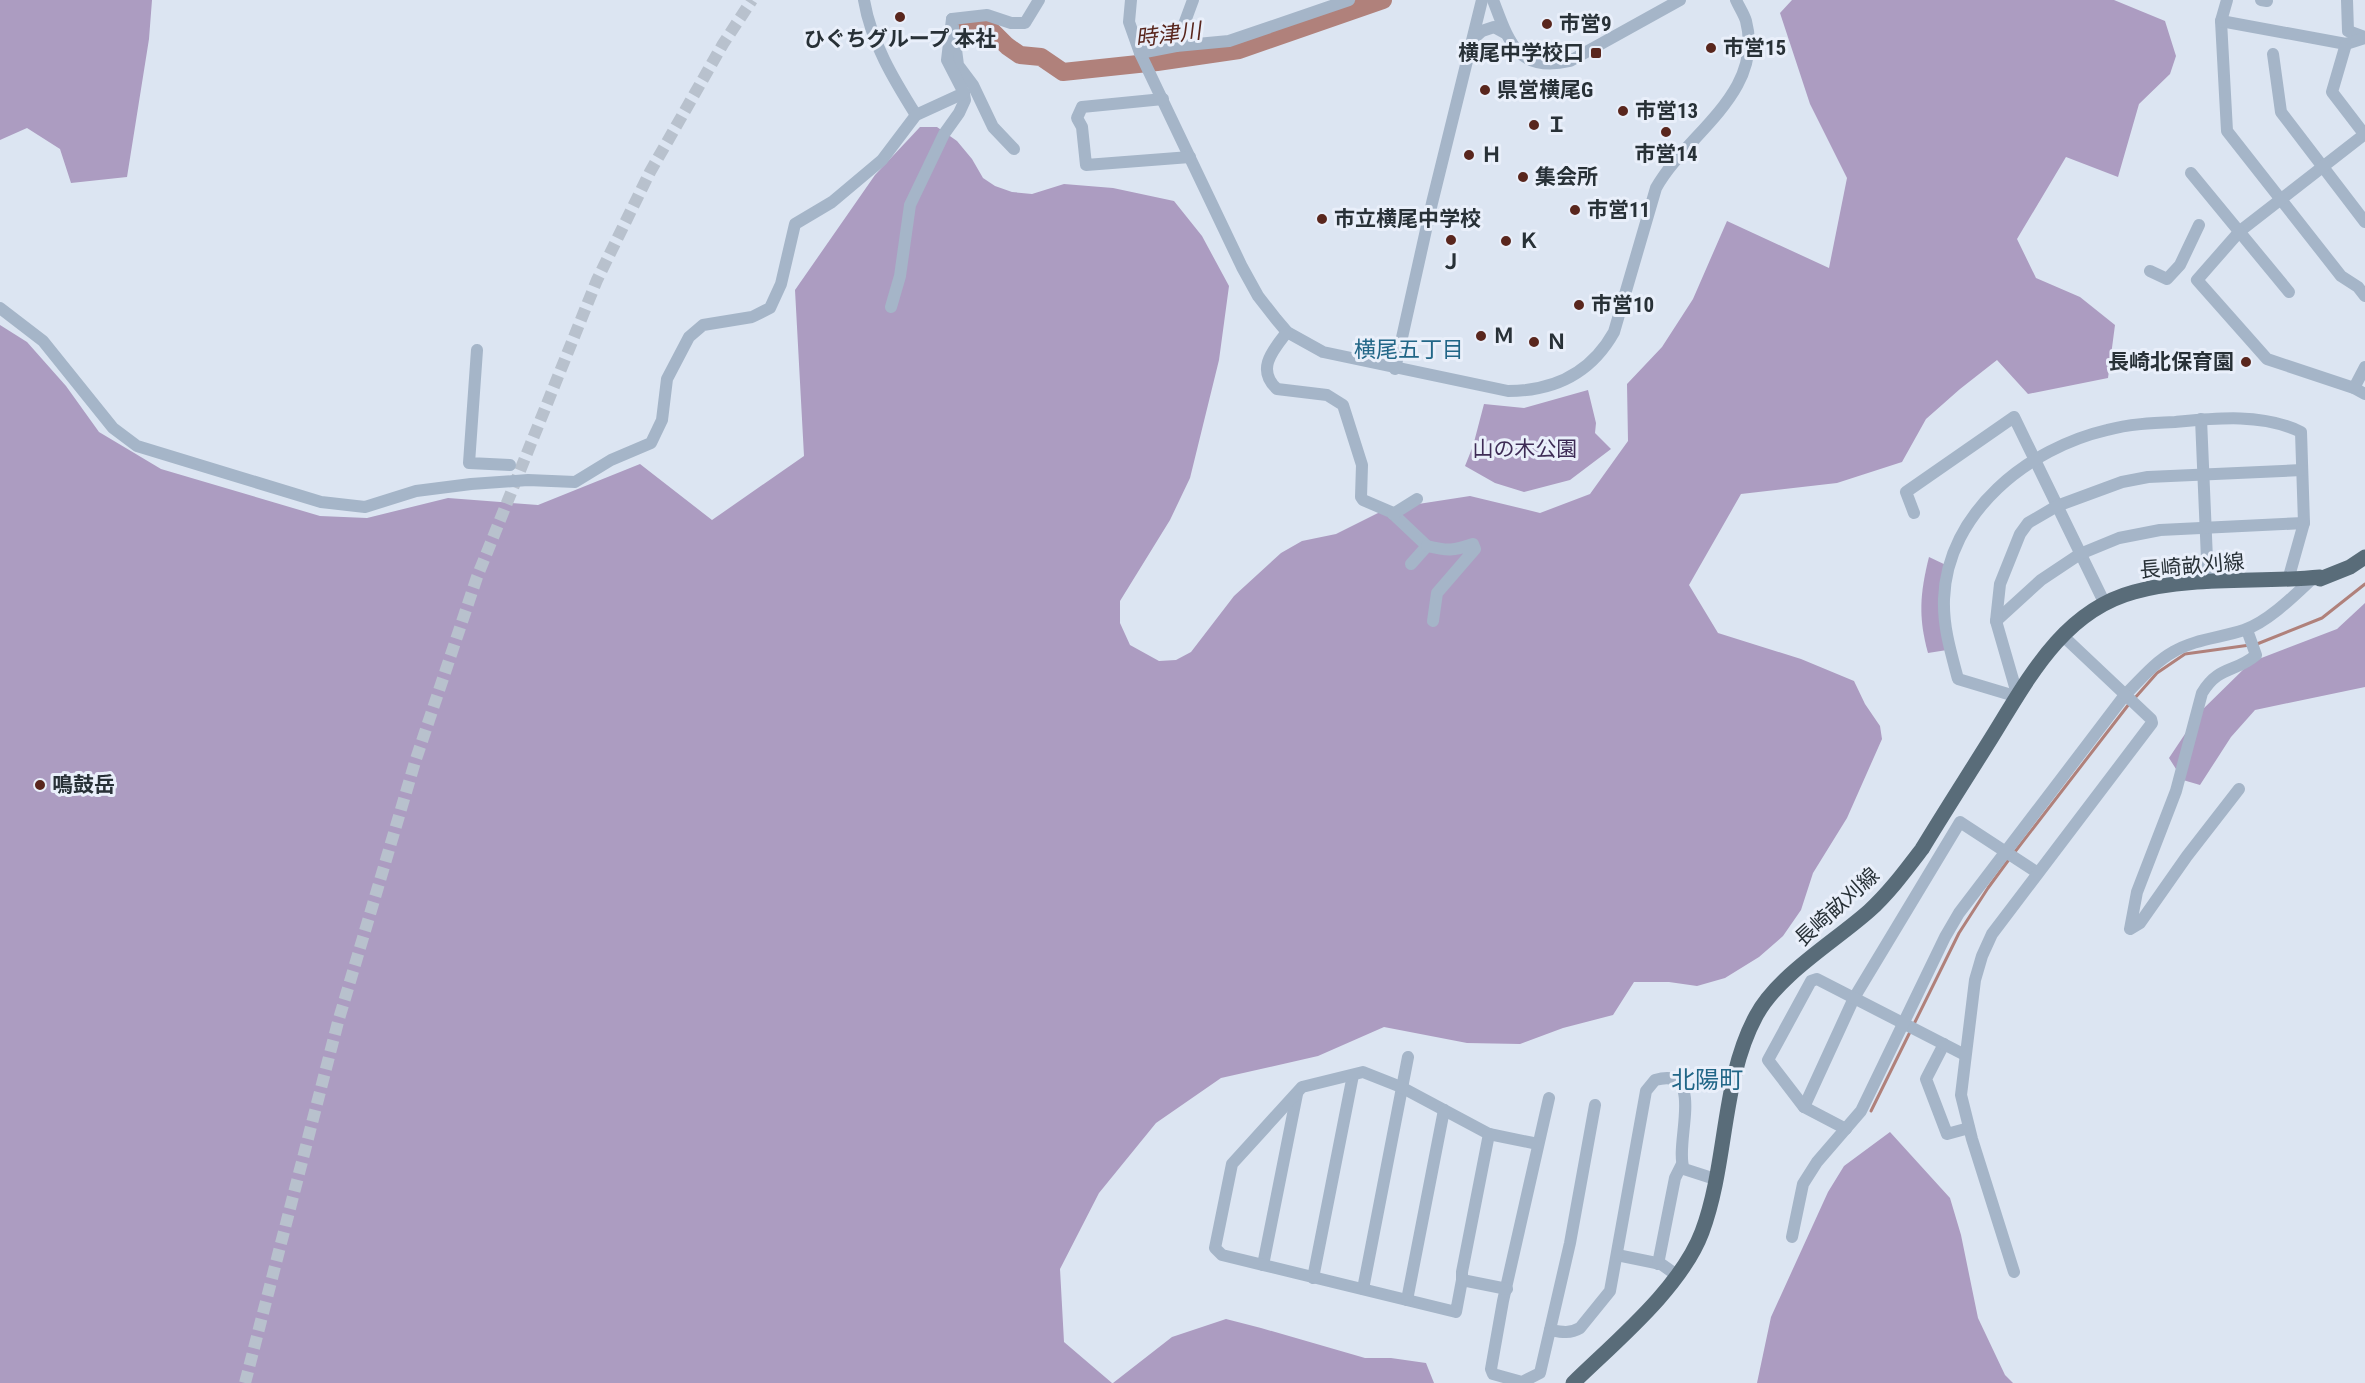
<svg xmlns="http://www.w3.org/2000/svg" width="2365" height="1383" font-family="'Roboto Condensed','Noto Sans JP',sans-serif">
	<style>
		.green { fill: #ac9cc1 }
		.lines { fill: none; stroke-linecap: round; stroke-linejoin: round }
		.stream { stroke: #b0817b; stroke-width: 3 }
		.river { stroke: #b0817b; stroke-width: 18 }
		.minor-tunnel { stroke: #b8c1cd; stroke-width: 12; stroke-dasharray: 12 6; stroke-linecap: butt }
		.minor { stroke: #a5b5c8; stroke-width: 12 }
		.major { stroke: #596c79; stroke-width: 15 }
		.poi-dot { fill: #59261d; stroke: #e9effa; stroke-width: 2 }
		.labels { text-anchor: middle; stroke-width: 6; stroke-linejoin: round; paint-order: stroke }
		.poi-label { font-size: 21px; font-weight: bold; fill: #283137; stroke: #e9effa; text-anchor: start }
		.park-label { font-size: 21px; fill: #3e2c56; stroke: #e9effa }
		.street-label { font-size: 21px; fill: #283137; stroke: #e9effa }
		.water-label { font-size: 22px; font-style: italic; fill: #59261d; stroke: #e9effa }
		.neighbourhood-label { font-size: 22px; fill: #216687; stroke: #e9effa }
		.quarter-label { font-size: 24px; fill: #216687; stroke: #e9effa }
	</style>
	<rect width="100%" height="100%" fill="#dce5f2"/>
	<g class="green">
		<polygon points="0,0 152,0 149,39 127,177 71,183 60,149 27,128 0,140"/>
		<polygon points="1792,0 2114,0 2165,21 2176,56 2170,74 2139,104 2118,177 2066,157 2017,239 2036,278 2080,297 2115,325 2108,378 2028,394 1997,360 1960,389 1926,419 1902,462 1837,483 1741,494 1689,585 1718,633 1801,659 1854,681 1865,704 1880,726 1882,739 1847,818 1813,873 1801,910 1783,936 1759,957 1725,978 1697,986 1669,982 1634,982 1613,1015 1563,1028 1520,1044 1467,1043 1384,1027 1318,1056 1221,1078 1156,1123 1099,1193 1060,1269 1064,1342 1112,1383 0,1383 0,325 27,342 66,386 99,432 161,469 320,516 367,518 448,498 538,505 640,464 712,520 804,456 795,290 875,175 920,127 937,127 957,141 972,159 983,178 995,186 1012,192 1032,194 1064,184 1113,188 1174,201 1202,236 1229,286 1219,360 1190,478 1170,520 1120,601 1120,623 1130,645 1159,661 1176,660 1191,652 1234,596 1281,553 1302,541 1336,534 1386,509 1470,496 1540,513 1590,494 1628,441 1627,384 1662,347 1693,299 1727,221 1829,268 1847,178 1810,104 1780,13"/>
		<polygon points="1588,390 1596,423 1595,433 1611,449 1570,480 1524,492 1495,483 1465,466 1473,446 1484,404 1524,408"/>
		<path d="M 1929,557 L 1948,566 L 1947,650 L 1928,653 C 1918,617 1920,593 1929,557 Z"/>
		<polygon points="2365,603 2365,687 2255,710 2231,737 2200,785 2183,780 2169,758 2199,713 2251,662 2337,629"/>
		<polygon points="1890,1132 1950,1198 1961,1235 1978,1318 2005,1375 2013,1383 1757,1383 1771,1317 1828,1192 1844,1166"/>
		<polygon points="1226,1319 1261,1328 1365,1358 1391,1358 1426,1363 1434,1383 1113,1383 1172,1337"/>
	</g>
	<g class="lines">
		<g class="stream">
			<polyline points="2257,644 2322,618 2365,584"/>
			<polyline points="2134,699 2157,673 2185,654 2250,645"/>
			<polyline points="2014,853 2129,704"/>
			<polyline points="1913,1026 1959,933 1988,888 2010,858"/>
			<polyline points="1871,1111 1910,1032"/>
		</g>
		<polyline class="river" points="965,28 980,26 991,30 1007,46 1020,55 1041,57 1063,72 1157,62 1239,50 1383,0"/>
		<polyline class="minor-tunnel" points="245,1383 338,1022 415,762 477,577 597,280 650,172 723,44 752,0"/>
		<g class="minor">
			<path d="M 864,0 C 871,42 894,80 916,115"/>
			<path d="M 1131,0 L 1129,22 L 1140,53 L 1242,267 L 1258,296 L 1276,319 L 1287,332 L 1323,352 L 1508,391 C 1554,391 1591,373 1614,332 L 1656,188 C 1686,134 1765,93 1746,21 C 1744,14 1739,7 1736,0"/>
			<path d="M 1493,0 C 1509,42 1517,73 1570,61 L 1680,0"/>
			<polyline points="2227,0 2221,21 2227,131 2341,276 2358,287 2365,296"/>
			<polyline points="2261,0 2267,1"/>
			<polyline points="2347,0 2348,31 2365,37"/>
			<polyline points="2221,21 2346,44 2365,38"/>
			<polyline points="1473,39 1482,31 1494,27 1505,33"/>
			<polyline points="2346,44 2332,92 2365,135"/>
			<polyline points="1176,46 1193,0"/>
			<polyline points="1140,53 1176,46 1229,41 1349,0"/>
			<polyline points="2273,54 2281,112 2365,222"/>
			<polyline points="1163,99 1082,107 1077,118 1082,127 1086,165 1190,157"/>
			<polyline points="2365,134 2240,231 2197,280 2267,359 2354,388 2365,394"/>
			<polyline points="1014,149 993,127 973,85 958,65 952,19 987,15 1011,23 1025,23 1039,0"/>
			<polyline points="2191,173 2289,292"/>
			<polyline points="2150,271 2167,279 2180,265 2199,225"/>
			<polyline points="891,307 900,276 910,205 944,134 959,113 965,100 964,93"/>
			<polyline points="0,308 43,341 113,428 137,446 321,502 365,507 416,491 471,484 528,480 575,482 611,460 651,443 662,420 667,379 689,337 703,325 752,317 770,308 781,284 795,224 832,202 882,160 916,115 964,93 947,60 952,19"/>
			<path d="M 1287,332 C 1274,349 1255,369 1277,389 L 1327,395 L 1343,405 L 1362,465 L 1361,497 L 1363,500 L 1391,512 L 1427,546 L 1411,564"/>
			<polyline points="477,350 469,463 510,465"/>
			<polyline points="1395,369 1432,203 1482,0"/>
			<polyline points="2354,388 2365,367"/>
			<polyline points="2201,419 2208,583"/>
			<polyline points="1914,513 1906,492 2014,417 2105,604"/>
			<polyline points="1393,514 1417,499"/>
			<path d="M 1427,546 C 1448,551 1453,551 1473,544 L 1475,549 L 1437,593 L 1433,621"/>
			<polyline points="1996,621 2041,580 2080,554 2119,538 2160,530 2304,523"/>
			<path d="M 2018,697 L 1958,679 C 1951,653 1943,627 1944,599 C 1947,512 2029,448 2107,430 C 2129,424 2152,423 2175,422 C 2216,418 2263,413 2301,432 L 2304,523 L 2288,580"/>
			<polyline points="2018,697 1996,621 2000,584 2020,534 2028,523 2057,506 2122,482 2148,477 2302,470"/>
			<path d="M 2239,789 L 2187,856 L 2140,923 L 2130,929 L 2137,892 L 2176,791 L 2202,693 C 2219,665 2235,673 2256,655 L 2247,630"/>
			<polyline points="1944,1044 1926,1079 1947,1134 1969,1128"/>
			<polyline points="1549,1098 1503,1301 1491,1369 1493,1374 1522,1382 1540,1373 1570,1243 1595,1105"/>
			<polyline points="1804,1107 1854,998 1960,822 2038,873"/>
			<polyline points="1846,1129 1804,1107 1768,1060 1811,981 1817,979 1965,1055"/>
			<path d="M 1792,1237 L 1803,1184 L 1817,1162 L 1861,1111 L 1945,937 L 1959,913 L 2125,695 C 2140,680 2155,662 2173,652 C 2195,639 2220,638 2244,630 C 2268,622 2295,595 2313,578"/>
			<polyline points="1617,1255 1661,1264 1678,1276"/>
			<polyline points="1658,1264 1675,1178 1682,1164"/>
			<polyline points="1263,1265 1297,1094"/>
			<polyline points="2014,1272 1972,1139 1961,1095 1975,980 1982,956 1992,934 2152,723 2151,719 2062,635"/>
			<polyline points="1313,1278 1353,1075"/>
			<polyline points="1462,1280 1462,1272 1489,1134"/>
			<polyline points="1363,1289 1408,1057"/>
			<polyline points="1507,1289 1462,1280 1456,1312 1222,1255 1215,1248 1232,1164 1302,1087 1363,1072 1401,1087 1489,1134 1538,1144"/>
			<polyline points="1407,1300 1444,1110"/>
			<path d="M 1550,1330 C 1561,1332 1570,1334 1580,1328 L 1610,1291 L 1646,1091 L 1655,1080 C 1708,1065 1673,1145 1684,1169 L 1715,1179"/>
		</g>
		<path class="major" d="M 1573,1383 C 1616,1341 1681,1288 1702,1232 C 1728,1162 1721,1081 1756,1016 C 1778,975 1834,942 1869,911 C 1889,893 1906,870 1922,849 C 1945,811 1969,774 1992,737 C 2028,679 2063,611 2134,592 C 2191,576 2260,583 2320,577 L 2320,579 L 2350,567 L 2365,557"/>
	</g>
	<g class="poi-dot">
		<circle cx="900" cy="17" r="6"/>
		<circle cx="1547" cy="24" r="6"/>
		<circle cx="1711" cy="48" r="6"/>
		<rect x="1590" y="47" width="12" height="12" rx="3"/>
		<circle cx="1485" cy="90" r="6"/>
		<circle cx="1623" cy="111" r="6"/>
		<circle cx="1534" cy="125" r="6"/>
		<circle cx="1666" cy="132" r="6"/>
		<circle cx="1469" cy="155" r="6"/>
		<circle cx="1523" cy="177" r="6"/>
		<circle cx="1575" cy="210" r="6"/>
		<circle cx="1322" cy="219" r="6"/>
		<circle cx="1451" cy="240" r="6"/>
		<circle cx="1506" cy="241" r="6"/>
		<circle cx="1579" cy="305" r="6"/>
		<circle cx="1481" cy="336" r="6"/>
		<circle cx="1534" cy="342" r="6"/>
		<circle cx="2246" cy="362" r="6"/>
		<circle cx="40" cy="785" r="6"/>
	</g>
	<g class="labels">
		<g class="poi-label">
			<text x="1559" y="31">市営9</text>
			<text x="900" y="46" text-anchor="middle">ひぐちグループ 本社</text>
			<text x="1723" y="55">市営15</text>
			<text x="1584" y="60" text-anchor="end">横尾中学校口</text>
			<text x="1497" y="97">県営横尾G</text>
			<text x="1635" y="118">市営13</text>
			<text x="1546" y="132">Ｉ</text>
			<text x="1666" y="161" text-anchor="middle">市営14</text>
			<text x="1481" y="162">Ｈ</text>
			<text x="1535" y="184">集会所</text>
			<text x="1587" y="217">市営11</text>
			<text x="1334" y="226">市立横尾中学校</text>
			<text x="1518" y="248">Ｋ</text>
			<text x="1451" y="269" text-anchor="middle">Ｊ</text>
			<text x="1591" y="312">市営10</text>
			<text x="1493" y="343">Ｍ</text>
			<text x="1546" y="349">Ｎ</text>
			<text x="2234" y="369" text-anchor="end">長崎北保育園</text>
			<text x="52" y="792">鳴鼓岳</text>
		</g>
		<g class="park-label">
			<text x="1525" y="456">山の木公園</text>
		</g>
		<g class="street-label">
			<text transform="translate(2192 566) rotate(-5)" y="7">長崎畝刈線</text>
			<text transform="translate(1837 907) rotate(-42)" y="7">長崎畝刈線</text>
		</g>
		<g class="water-label">
			<text transform="translate(1168 34) rotate(-7)" y="8">時津川</text>
		</g>
		<g class="neighbourhood-label">
			<text x="1409" y="357">横尾五丁目</text>
		</g>
		<g class="quarter-label">
			<text x="1707" y="1088">北陽町</text>
		</g>
	</g>
</svg>
